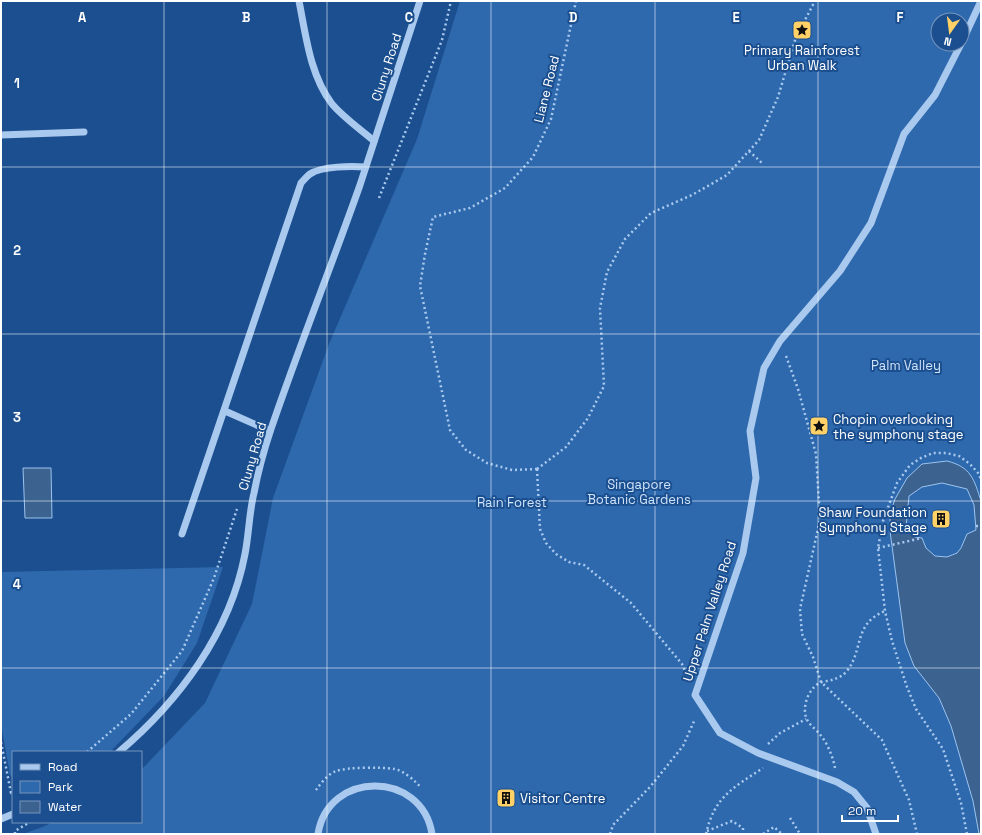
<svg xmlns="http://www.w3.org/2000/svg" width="982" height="835" font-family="'Space Grotesk',sans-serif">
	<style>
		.green { fill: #2e69ad; fill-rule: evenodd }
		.water { fill: #3c6290; stroke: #9cc4f0; fill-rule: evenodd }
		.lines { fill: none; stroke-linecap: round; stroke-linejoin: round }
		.path { stroke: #a9c9ee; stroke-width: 2.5; stroke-dasharray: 2 3; stroke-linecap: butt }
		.minor { stroke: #a9c9ee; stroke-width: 7 }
		.grid { fill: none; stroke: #fff; stroke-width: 1; stroke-opacity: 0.55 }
		.labels { text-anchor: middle; stroke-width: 4; stroke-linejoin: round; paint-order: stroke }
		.poi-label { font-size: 13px; fill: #fff; stroke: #1b4f8f; text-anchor: start }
		.street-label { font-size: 13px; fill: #fff; stroke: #1b4f8f }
		.park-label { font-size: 13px; fill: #cfe3fa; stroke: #1b4f8f }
		.grid-label { font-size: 13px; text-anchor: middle; font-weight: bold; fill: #fff; stroke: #1b4f8f; stroke-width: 4; stroke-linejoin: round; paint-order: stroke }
	</style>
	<rect width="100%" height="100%" fill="#1b4f8f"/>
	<g class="green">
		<path d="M 460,1 L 981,1 L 981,834 L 23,834 L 45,826 L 53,822 L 141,822 L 141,770 L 205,703 L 252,604 L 273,498 L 329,344 L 417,139 ZM 938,20 L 962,20 L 962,44 L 938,44 Z"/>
		<polygon points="223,567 197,643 164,696 110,752 13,752 13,777 10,775 1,724 1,572"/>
	</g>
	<g class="water">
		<path d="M 947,461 C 971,467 974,479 981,501 L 981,834 L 979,834 L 973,801 L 951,726 L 939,698 L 914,666 L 905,643 L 890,531 L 890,514 L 895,499 L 907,478 L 922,464 ZM 942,483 L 967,489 L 974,505 L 976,530 L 967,534 L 961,548 L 957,553 L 947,557 L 935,556 L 926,548 L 922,538 L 915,537 L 906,528 L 909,496 L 922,487 Z"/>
		<polygon points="23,468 51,468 52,518 25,518"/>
	</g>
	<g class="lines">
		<g class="path">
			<polyline points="749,151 763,164"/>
			<polyline points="379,198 442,40 451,1"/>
			<polyline points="786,356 798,389 816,454 820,520 800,609 802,634 813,657 821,682 882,740 909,800 917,834"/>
			<polyline points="537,469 512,470 487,463 466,450 450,430 420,286 425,254 433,217 470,208 505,188 533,157 551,119 576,1"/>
			<polyline points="537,469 566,447 588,418 604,386 600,308 607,272 625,239 651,213 692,195 727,175 759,140 778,97 796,37 815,1"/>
			<polyline points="537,469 540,529 546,543 556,554 569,562 584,565 631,603 682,664 688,678"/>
			<polyline points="976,526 981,526"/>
			<polyline points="878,548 922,538"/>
			<polyline points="1,742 11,793 13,792"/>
			<polyline points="768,744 780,733 806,719"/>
			<polyline points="87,752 131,714 182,651 214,578 237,509"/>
			<path d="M 835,768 C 833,757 828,745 822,737 C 815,727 804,723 805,709 C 805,699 812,685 822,682 C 832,680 840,679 847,671 C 864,649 853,624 885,611"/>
			<path d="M 316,790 C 321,783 328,774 336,771 C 348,767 382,767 394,769 C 403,770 417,782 421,788"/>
			<polyline points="790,818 800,834"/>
			<polyline points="707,831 732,821 743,828 743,834"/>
			<polyline points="15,834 15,831 30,822"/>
			<polyline points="610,834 613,825 650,787 683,746 695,719"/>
			<path d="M 706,834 C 714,797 734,787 763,768"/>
			<polyline points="763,834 774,827 782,834"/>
			<polyline points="967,834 961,803 943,749 916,709 907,687 892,641 885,611 878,548 883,521 897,483 910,465 921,458 933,453 946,453 959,456 970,464 979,474 981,480"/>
		</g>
		<g class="minor">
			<path d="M 299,1 C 306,36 310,75 332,104 C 344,118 360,129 374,141"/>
			<polyline points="962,42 981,1"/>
			<polyline points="1,135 84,132"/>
			<polyline points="225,411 270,431"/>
			<path d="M 182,534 L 301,183 C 304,180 307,176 310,174 C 322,166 352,166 365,167"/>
			<path d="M 119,752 C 179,701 230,633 245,554 C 249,534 249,513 254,493 C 258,472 264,450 271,429 C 299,347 331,267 360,185 C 380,124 400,63 420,1"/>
			<polyline points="1,819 13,814"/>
			<path d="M 318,834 C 328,770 422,770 432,834"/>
			<polyline points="876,834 867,808 854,792 837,782 758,753 720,733 695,695 743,553 756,478 750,431 764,368 780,341 840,271 871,223 904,134 935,95 961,44"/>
		</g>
	</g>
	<path class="grid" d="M 164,1 L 164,834M 327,1 L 327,834M 491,1 L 491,834M 655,1 L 655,834M 818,1 L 818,834M 1,167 L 981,167M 1,334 L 981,334M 1,501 L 981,501M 1,668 L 981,668"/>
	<defs>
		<symbol id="sight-square" viewBox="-11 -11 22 22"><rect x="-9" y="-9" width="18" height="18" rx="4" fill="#ffd166" stroke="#1b4f8f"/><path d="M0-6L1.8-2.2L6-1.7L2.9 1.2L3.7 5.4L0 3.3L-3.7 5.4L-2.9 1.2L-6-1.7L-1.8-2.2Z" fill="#111"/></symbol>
		<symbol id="building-square" viewBox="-11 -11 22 22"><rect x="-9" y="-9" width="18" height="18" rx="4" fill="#ffd166" stroke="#1b4f8f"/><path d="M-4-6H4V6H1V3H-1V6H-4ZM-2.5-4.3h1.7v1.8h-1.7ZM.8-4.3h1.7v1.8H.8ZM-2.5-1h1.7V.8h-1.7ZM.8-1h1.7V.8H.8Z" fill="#111"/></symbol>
	</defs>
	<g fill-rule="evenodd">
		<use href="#sight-square" x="791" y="19" width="22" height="22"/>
		<use href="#sight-square" x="808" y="415" width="22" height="22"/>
		<use href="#building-square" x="930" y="508" width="22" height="22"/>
		<use href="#building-square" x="495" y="787" width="22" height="22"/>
	</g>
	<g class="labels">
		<g class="poi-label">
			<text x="802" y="55" text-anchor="middle">Primary Rainforest<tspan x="802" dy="15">Urban Walk</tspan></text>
			<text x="833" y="424">Chopin overlooking<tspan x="833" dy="15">the symphony stage</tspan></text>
			<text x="927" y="517" text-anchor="end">Shaw Foundation<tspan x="927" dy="15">Symphony Stage</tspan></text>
			<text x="520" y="803">Visitor Centre</text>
		</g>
		<g class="street-label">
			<text transform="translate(386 67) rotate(-72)" y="5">Cluny Road</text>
			<text transform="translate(546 89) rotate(-76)" y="5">Liane Road</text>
			<text transform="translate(252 456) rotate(-74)" y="5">Cluny Road</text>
			<text transform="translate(709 611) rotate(-72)" y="5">Upper Palm Valley Road</text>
		</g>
		<g class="park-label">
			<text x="906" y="370">Palm Valley</text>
			<text x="639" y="489">Singapore<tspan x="639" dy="15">Botanic Gardens</tspan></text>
			<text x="512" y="507">Rain Forest</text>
		</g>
	</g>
	<g class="grid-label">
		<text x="82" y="22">A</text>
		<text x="246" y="22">B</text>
		<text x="409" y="22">C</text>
		<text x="573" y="22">D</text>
		<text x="736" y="22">E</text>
		<text x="900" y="22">F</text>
		<text x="17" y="88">1</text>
		<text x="17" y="255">2</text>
		<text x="17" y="422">3</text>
		<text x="17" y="589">4</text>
	</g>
	<rect width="982" height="835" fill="none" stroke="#ffffff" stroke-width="4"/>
	<rect x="12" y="751" width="130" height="72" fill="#1b4f8f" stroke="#7695bc"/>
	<rect x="20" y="764" width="20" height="6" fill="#a9c9ee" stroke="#7695bc"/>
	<text x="48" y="771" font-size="12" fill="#ffffff">Road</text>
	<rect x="20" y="781" width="20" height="12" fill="#2e69ad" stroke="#7695bc"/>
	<text x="48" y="791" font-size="12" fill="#ffffff">Park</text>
	<rect x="20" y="801" width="20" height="12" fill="#3c6290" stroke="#7695bc"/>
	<text x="48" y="811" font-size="12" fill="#ffffff">Water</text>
	<g transform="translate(950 32) rotate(194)"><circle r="19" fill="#1b4f8f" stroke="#7695bc"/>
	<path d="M0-3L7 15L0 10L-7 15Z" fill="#ffd166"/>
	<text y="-6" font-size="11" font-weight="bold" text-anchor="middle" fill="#ffffff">N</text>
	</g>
	<path d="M842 815v6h56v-6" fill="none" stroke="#ffffff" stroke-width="2"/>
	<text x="848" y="815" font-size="12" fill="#ffffff" stroke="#1b4f8f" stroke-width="3" paint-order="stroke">20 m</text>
</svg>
